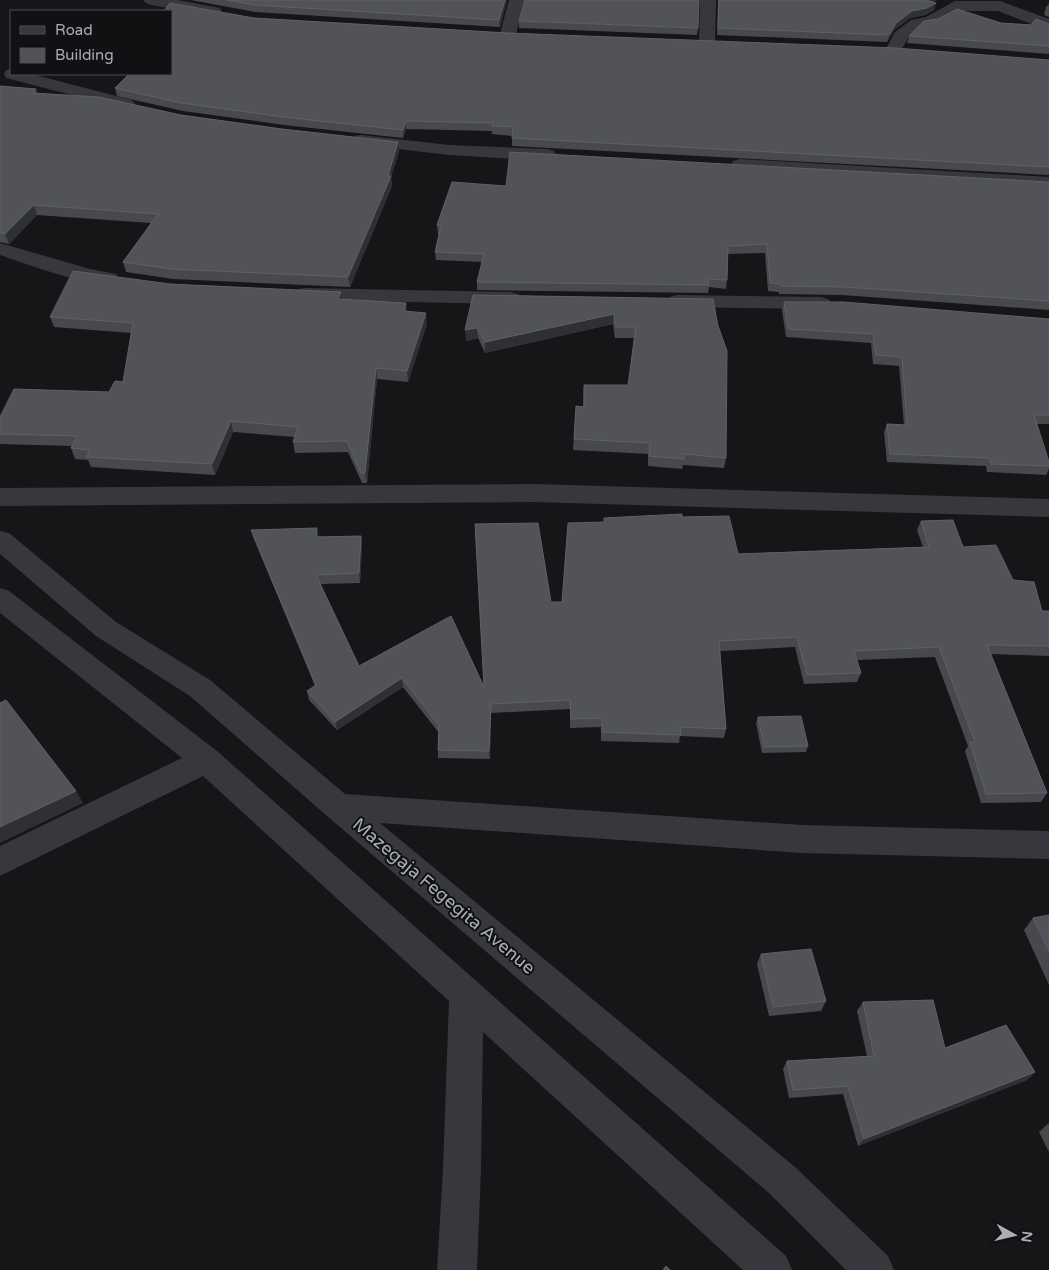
<svg xmlns="http://www.w3.org/2000/svg" width="1049" height="1270" font-family="'Varela Round',sans-serif">
	<style>
		.lines { fill: none; stroke-linecap: round; stroke-linejoin: round }
		.minor { fill: #37383d; fill-rule: evenodd }
		.wall { fill: #47494d }
		.shaded-wall { fill: #2f3033 }
		.building { fill: #525359; stroke: #5f6168 }
		.labels { text-anchor: middle; stroke-width: 4; stroke-linejoin: round; paint-order: stroke }
		.street-label { font-size: 18px; fill: #a8adb8; stroke: #111113 }
	</style>
	<rect width="100%" height="100%" fill="#161618"/>
	<g class="lines">
		<g class="minor">
			<polygon points="143,0 178,0 220,8 222,11 220,14 214,16 151,5 146,3"/>
			<polygon points="509,0 525,0 516,34 514,37 502,37 500,34"/>
			<polygon points="700,0 716,0 715,42 713,45 701,45 699,42"/>
			<polygon points="955,1 1000,1 1049,19 1049,31 998,11 959,11 949,19 935,25 921,27 908,38 900,52 888,52 886,49 895,32 911,20 926,17"/>
			<polygon points="11,69 11,74 31,74 132,100 135,104 132,108 126,109 6,78 4,74 6,70"/>
			<polygon points="361,135 449,145 548,149 554,151 557,155 554,159 548,161 449,155 355,144 352,140 355,136"/>
			<polygon points="740,159 1049,177 1049,189 733,169 731,165 733,161"/>
			<path d="M 0,243 L 90,269 L 116,274 L 119,278 L 116,282 C 91,289 27,264 0,255 Z"/>
			<polygon points="304,288 511,292 518,294 522,298 518,302 511,304 304,300 297,298 293,294 297,290"/>
			<polygon points="677,295 821,297 828,299 832,303 828,307 821,309 677,307 670,305 666,301 670,297"/>
			<polygon points="533,484 1049,499 1049,517 533,502 0,506 0,488"/>
			<polygon points="0,531 9,533 116,622 210,680 345,794 802,825 1049,831 1049,859 802,853 380,823 795,1167 888,1256 894,1270 846,1270 769,1193 327,816 190,696 96,636 0,554"/>
			<polygon points="0,588 9,591 217,751 786,1256 792,1270 743,1270 483,1032 481,1169 477,1270 437,1270 443,1169 449,1001 203,776 0,876 0,846 182,758 0,613"/>
		</g>
	</g>
	<g class="wall">
		<polygon points="191,0 507,0 500,27 255,12"/>
		<polygon points="718,0 937,0 932,2 936,3 934,10 925,15 910,18 894,30 887,42 717,35"/>
		<polygon points="1049,4 1049,17 1044,15 1046,7"/>
		<polygon points="254,18 508,33 1049,60 1049,175 512,146 512,136 492,134 492,131 406,129 403,138 284,125 183,111 117,96 115,88"/>
		<polygon points="519,21 698,28 697,35 519,28"/>
		<polygon points="1001,23 1031,25 1049,24 1049,54 907,43 909,36"/>
		<polygon points="0,86 36,89 37,93 181,115 282,129 398,142 399,151 391,177 392,186 350,287 173,279 126,272 123,262 151,223 37,215 9,244 0,242"/>
		<polygon points="1049,182 1049,310 842,295 779,294 779,292 768,291 765,253 727,254 727,280 726,289 709,287 708,293 477,290 477,282 482,262 436,260 435,252 439,234 438,234 437,225 506,186"/>
		<polygon points="170,284 341,292 342,299 406,303 407,312 427,324 408,382 377,379 367,483 362,483 348,452 295,453 293,442 295,437 233,432 215,475 91,467 88,460 75,459 71,448 72,446 0,444 0,417 109,392 123,382 131,333 54,327 50,317"/>
		<polygon points="473,295 713,299 726,458 724,468 683,465 682,469 648,466 648,454 573,450 576,406 583,407 584,385 628,385 634,338 615,338 613,324 485,353 478,338 466,341"/>
		<polygon points="784,302 1049,319 1049,424 1037,424 1049,462 1049,469 1046,475 987,472 986,466 887,462 884,432 887,424 904,425 899,366 873,364 871,343 786,337 782,310"/>
		<polygon points="682,517 738,554 923,547 917,530 921,521 963,547 1013,580 1042,611 1049,611 1049,656 991,654 1047,793 1041,802 981,803 965,751 968,746 935,657 857,660 861,673 857,682 804,684 795,647 720,651 726,729 724,738 680,736 679,743 601,741 601,727 570,728 570,709 491,713 490,759 438,758 438,750 439,733 403,687 337,730 309,700 307,691 315,686 254,539 251,530 319,537 361,536 362,546 360,583 320,584 359,666 484,687 551,602 562,602 604,522 604,518"/>
		<polygon points="758,717 808,746 806,752 762,753 756,723"/>
		<polygon points="1049,915 1049,985 1024,930 1033,918"/>
		<polygon points="761,954 826,1001 821,1011 769,1016 757,964"/>
		<polygon points="863,1002 945,1048 1035,1072 1027,1080 858,1146 843,1094 789,1098 783,1069 787,1061 867,1056 857,1011"/>
		<polygon points="1049,1123 1049,1152 1039,1132"/>
	</g>
	<g class="shaded-wall">
		<polygon points="505,0 507,0 500,27 499,20"/>
		<polygon points="923,0 937,0 922,6"/>
		<polygon points="936,3 934,10 925,15 910,18 894,30 887,42 889,35 896,23 912,11"/>
		<polygon points="406,121 406,129 403,138 403,130"/>
		<polygon points="398,142 399,151 391,177 392,186 350,287 348,277 388,176"/>
		<polygon points="34,205 37,215 9,244 5,234"/>
		<polygon points="341,292 343,303 338,299"/>
		<polygon points="406,303 407,314 404,311"/>
		<polygon points="426,313 427,324 408,382 407,371"/>
		<polygon points="614,314 613,324 485,353 485,342"/>
		<polygon points="477,328 478,338 466,341 465,330"/>
		<polygon points="376,368 377,379 367,483 365,473"/>
		<polygon points="231,421 233,432 215,475 212,464"/>
		<polygon points="317,528 319,537 316,537"/>
		<polygon points="361,536 362,546 360,583 359,573"/>
		<polygon points="402,678 403,687 337,730 335,722"/>
		<polygon points="491,704 491,713 490,759 489,751"/>
		<polygon points="76,791 83,803 0,843 0,827"/>
		<polygon points="1035,1072 1027,1080 858,1146 864,1139"/>
	</g>
	<g class="building">
		<polygon points="227,0 505,0 499,20 254,5"/>
		<polygon points="525,0 699,0 698,28 519,21"/>
		<polygon points="719,0 926,0 936,3 927,8 912,11 896,23 889,35 718,28"/>
		<polygon points="170,3 254,18 508,33 896,48 1049,60 1049,167 512,138 513,127 492,126 493,123 406,121 403,130 283,117 181,103 115,88 129,74 171,74 171,30 172,29 171,29 171,11 164,11"/>
		<polygon points="957,9 1001,23 1031,25 1036,19 1049,24 1049,46 909,36 924,21 938,19"/>
		<polygon points="0,86 36,89 33,93 99,97 181,115 282,129 398,142 388,176 391,176 348,277 171,269 123,262 158,214 34,205 5,234 0,233"/>
		<polygon points="510,152 1049,182 1049,301 844,287 781,286 781,284 770,283 767,244 728,246 727,280 708,279 709,285 477,282 484,254 435,252 441,226 437,225 452,182 506,186"/>
		<polygon points="73,271 170,284 341,292 338,299 406,303 404,311 426,313 407,371 376,368 365,473 361,473 347,441 293,442 298,427 231,421 212,464 86,457 90,450 71,448 77,436 0,434 0,417 14,389 109,392 115,381 123,382 133,323 50,317"/>
		<polygon points="473,295 713,299 718,326 727,351 726,458 684,454 684,459 649,456 650,443 574,439 576,406 584,407 584,385 628,385 636,327 616,327 614,314 485,342 477,328 465,330"/>
		<polygon points="784,302 844,302 1049,319 1049,415 1034,415 1049,462 1049,466 991,464 989,458 890,454 887,424 907,425 902,357 876,355 873,334 788,329"/>
		<polygon points="682,514 682,517 729,516 738,554 929,547 921,521 953,520 963,547 996,545 1013,580 1034,582 1042,611 1049,611 1049,646 987,645 1047,793 986,794 970,742 975,742 939,647 854,651 861,673 807,675 797,637 719,641 726,729 680,727 681,735 602,732 602,718 571,719 570,700 491,704 489,751 438,750 439,726 402,678 335,722 307,691 316,685 251,530 317,528 316,537 361,536 359,573 316,575 359,666 451,616 484,687 475,524 538,523 551,602 562,602 568,523 604,522 604,518"/>
		<polygon points="6,700 76,791 0,827 0,703"/>
		<polygon points="801,716 808,746 764,747 758,717"/>
		<polygon points="1049,915 1049,951 1033,918"/>
		<polygon points="811,949 826,1001 773,1007 761,954"/>
		<polygon points="933,1000 945,1048 1006,1025 1035,1072 864,1139 848,1086 793,1090 787,1061 874,1056 863,1002"/>
		<polygon points="666,1266 670,1270 663,1270"/>
	</g>
	<g class="labels">
		<g class="street-label">
			<text transform="translate(444 896) rotate(40)" y="6">Mazegaja Fegegita Avenue</text>
		</g>
	</g>
	<rect x="10" y="10" width="162" height="65" fill="#111113" stroke="#4d4f55"/>
	<rect x="20" y="26" width="25" height="8" fill="#37383d" stroke="#4d4f55"/>
	<text x="55" y="35" font-size="15" fill="#a8adb8">Road</text>
	<rect x="20" y="48" width="25" height="15" fill="#525359" stroke="#4d4f55"/>
	<text x="55" y="60" font-size="15" fill="#a8adb8">Building</text>
	<g transform="translate(1014 1235) rotate(98)" stroke="#111113" stroke-width="4" paint-order="stroke">
	<path d="M0-4L9 19L0 12L-9 19Z" fill="#a8adb8"/>
	<text y="-8" font-size="14" font-weight="bold" text-anchor="middle" fill="#a8adb8">N</text>
	</g>
</svg>
